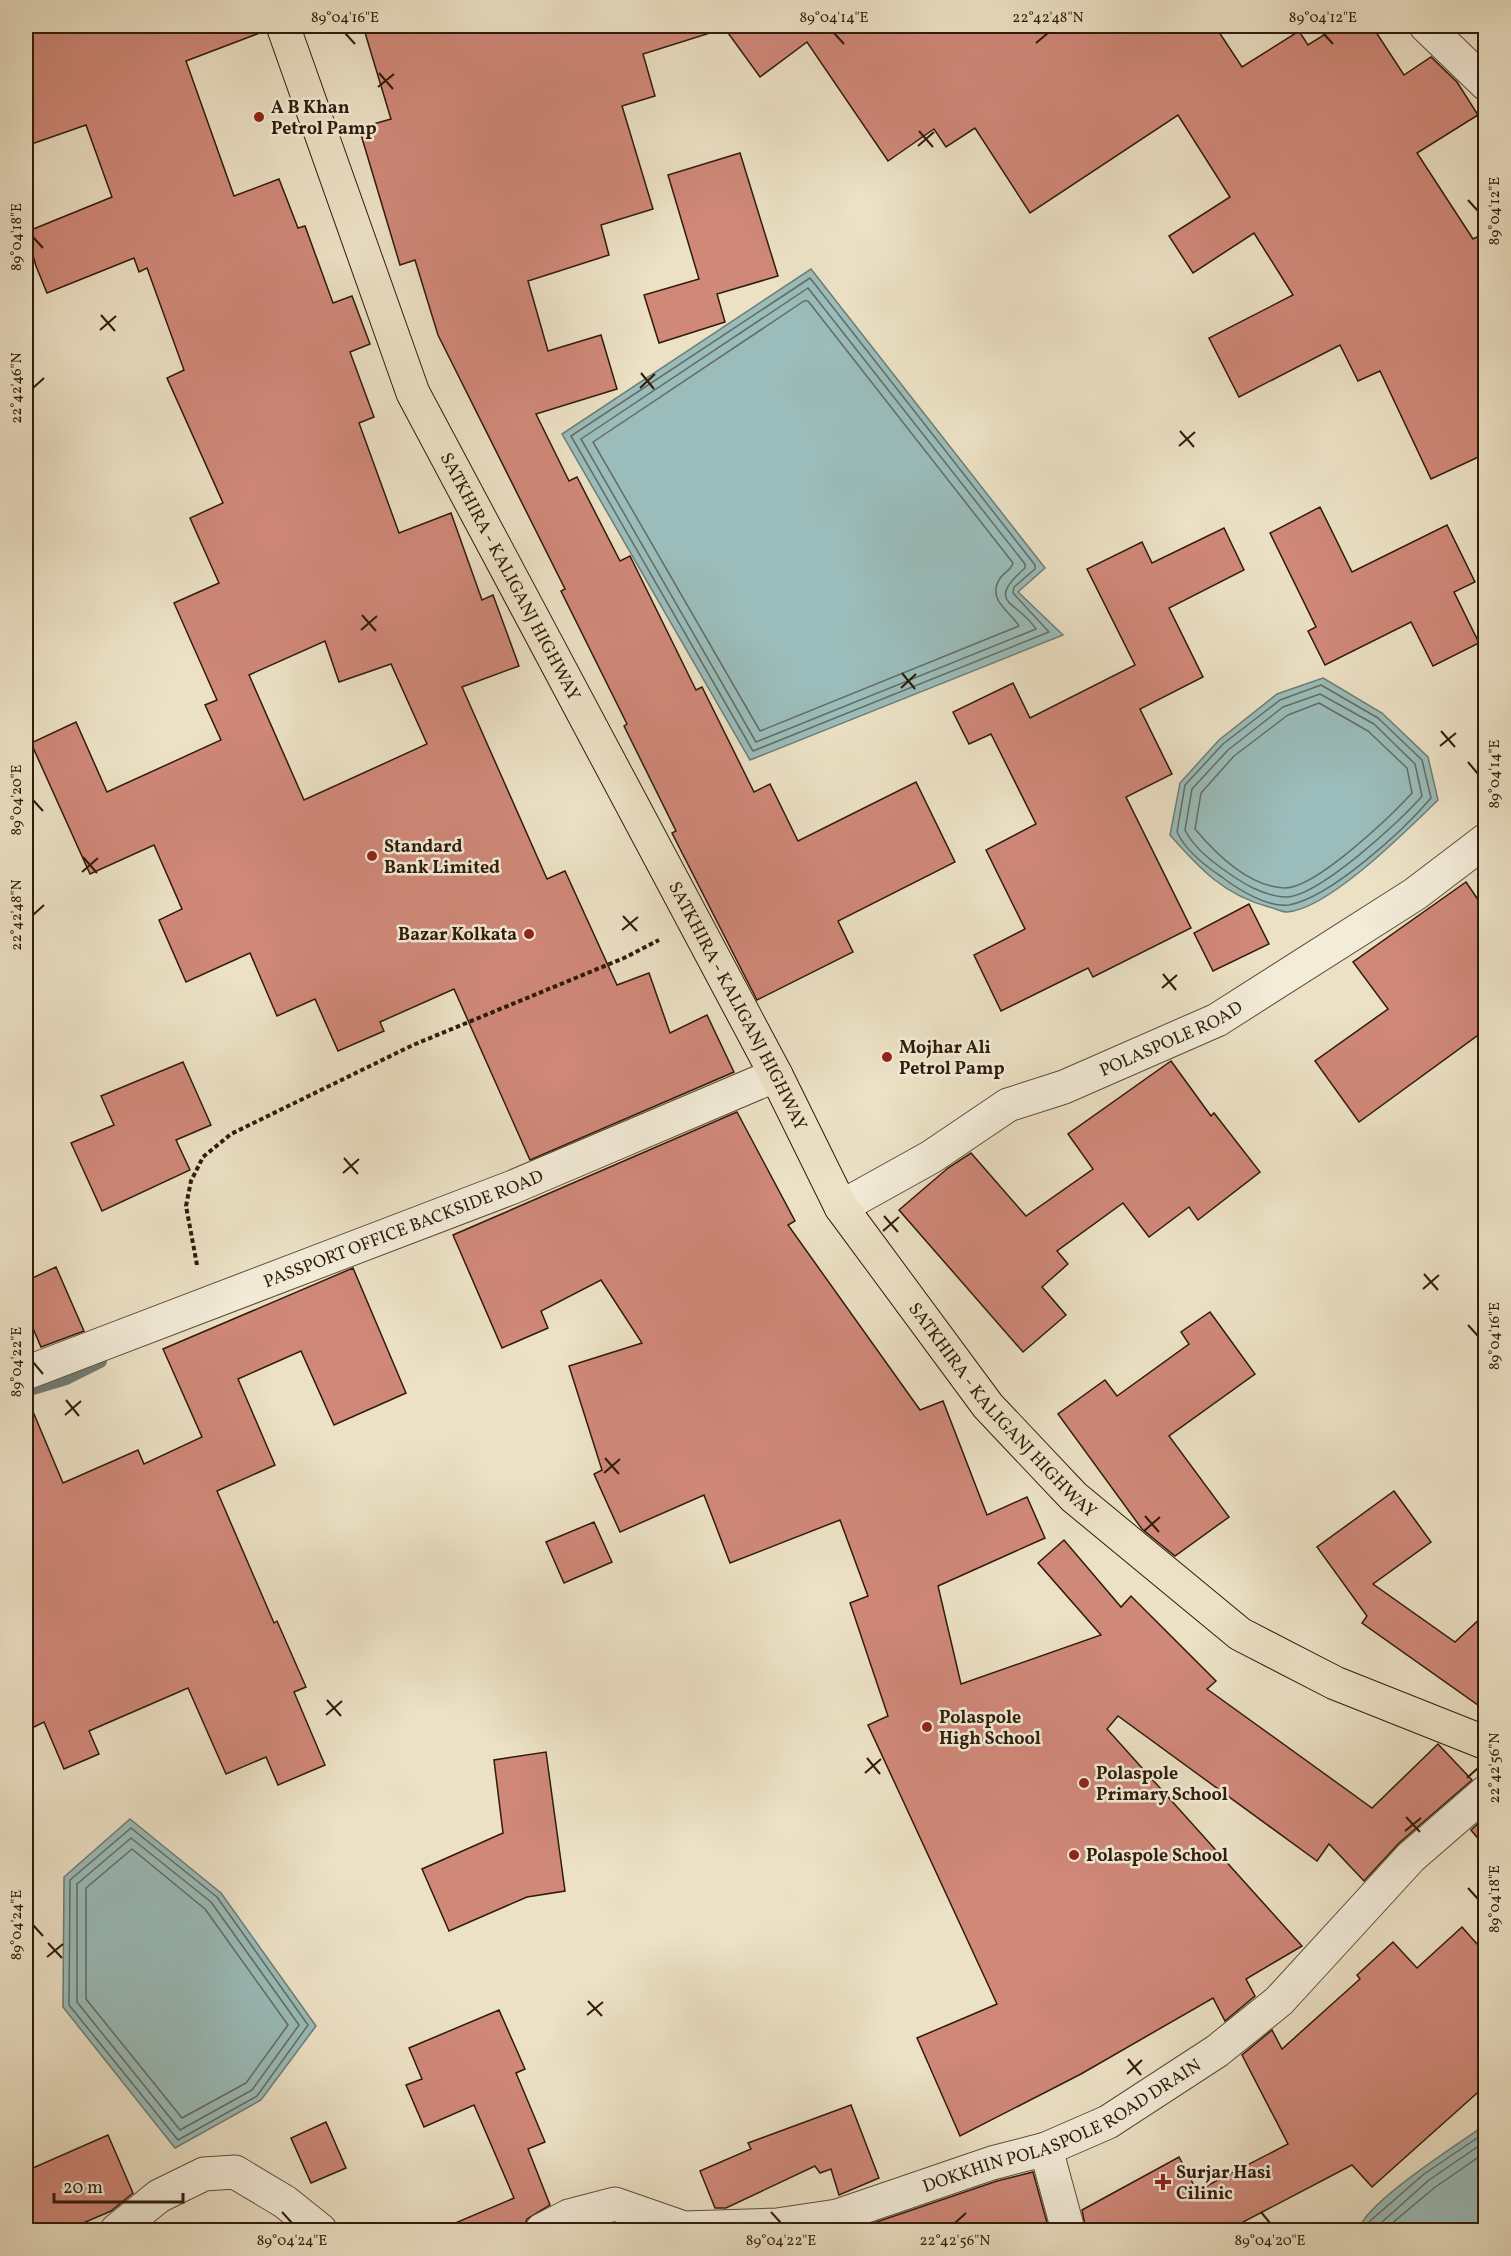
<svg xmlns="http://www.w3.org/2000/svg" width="1511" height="2256" font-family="Vollkorn,serif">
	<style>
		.water { fill: #9abcba; stroke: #6f7c74; stroke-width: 1.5 }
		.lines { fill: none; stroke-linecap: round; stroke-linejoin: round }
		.shore { stroke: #646c62; stroke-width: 1.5 }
		.stream { stroke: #6f7c74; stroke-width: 14 }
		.building { fill: #d08879; stroke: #2f1b0a; stroke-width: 1.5; fill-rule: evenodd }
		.minor-casing { stroke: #5e4c39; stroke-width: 35 }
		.tertiary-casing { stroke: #5e4c39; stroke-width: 35 }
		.trunk-casing { stroke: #2f1b0a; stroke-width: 35 }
		.path { stroke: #2f1b0a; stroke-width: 4; stroke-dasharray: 4.5 3; stroke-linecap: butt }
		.minor { stroke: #f3ecd9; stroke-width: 33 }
		.tertiary { stroke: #f3ecd9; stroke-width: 33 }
		.trunk { stroke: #ece1c5; stroke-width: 33 }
		.ticks { fill: none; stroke: #2f1b0a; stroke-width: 2 }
		.poi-dot { fill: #8f2418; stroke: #f3ecd9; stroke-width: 2 }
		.labels { text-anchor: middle; stroke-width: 5; stroke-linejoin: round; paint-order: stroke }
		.poi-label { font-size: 18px; font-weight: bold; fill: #2f1b0a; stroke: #f3ecd9; text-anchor: start }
		.street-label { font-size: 18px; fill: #2f1b0a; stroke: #f3ecd9 }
		.neatline { fill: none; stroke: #2f1b0a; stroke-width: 2 }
		.ticks-label { font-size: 15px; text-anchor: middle; fill: #2f1b0a }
	</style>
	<rect width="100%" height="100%" fill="#ece1c5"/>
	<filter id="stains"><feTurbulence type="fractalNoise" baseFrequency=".00333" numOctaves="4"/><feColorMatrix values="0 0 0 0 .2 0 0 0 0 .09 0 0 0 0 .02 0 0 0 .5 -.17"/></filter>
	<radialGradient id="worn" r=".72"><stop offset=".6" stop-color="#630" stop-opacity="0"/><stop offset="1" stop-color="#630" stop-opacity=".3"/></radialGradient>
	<g class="water">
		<polygon points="811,269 1045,568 1018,592 1063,635 750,760 562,434"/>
		<path d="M 1323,678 L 1382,713 L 1428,757 L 1438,800 C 1407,830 1329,909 1287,912 C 1282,912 1274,908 1269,907 C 1224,895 1200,869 1170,835 L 1180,783 L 1219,740 L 1277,694 Z"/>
		<polygon points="130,1819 221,1893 316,2026 261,2100 175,2148 63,2007 64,1877"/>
		<path d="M 1485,2125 L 1485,2230 L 1359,2230 C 1363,2204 1461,2142 1485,2125 Z"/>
	</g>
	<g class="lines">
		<g class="shore">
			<polygon points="810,278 1035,565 1035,569 1014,587 1013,593 1049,632 753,751 571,436"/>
			<path d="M 808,288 L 1025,564 L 1025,568 C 984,604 1017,600 1036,629 L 756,742 L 581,439 Z"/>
			<path d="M 804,301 L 808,301 L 1013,563 C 1011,570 1005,572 1001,577 C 985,599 1010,611 1019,626 L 760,731 L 593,442 Z"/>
			<path d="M 1321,685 L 1378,718 L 1422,760 L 1431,798 C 1403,831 1331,897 1289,905 C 1268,908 1237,889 1222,877 C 1205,866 1186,851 1177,832 L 1185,785 L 1223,744 L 1280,700 Z"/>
			<path d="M 1320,694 L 1374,724 L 1415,764 L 1422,796 C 1402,820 1315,900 1284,897 C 1262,895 1244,884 1227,872 C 1211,861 1193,847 1185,830 L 1192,789 L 1228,750 L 1283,707 Z"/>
			<path d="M 1319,703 L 1368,731 L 1407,768 L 1412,793 C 1391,816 1316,888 1285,888 C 1249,887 1216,854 1195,829 L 1201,793 L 1234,756 L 1288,715 Z"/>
			<polygon points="131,1828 217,1897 308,2025 257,2096 178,2140 69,2005 70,1880"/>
			<polygon points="131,1838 211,1902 299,2025 252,2090 180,2130 77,2002 77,1884"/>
			<polygon points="132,1849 205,1909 288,2025 246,2083 182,2118 86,1999 86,1888"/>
			<polyline points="1365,2230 1370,2221 1424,2174 1486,2132"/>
			<polyline points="1373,2230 1429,2180 1486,2141"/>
			<polyline points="1384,2230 1434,2188 1486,2152"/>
		</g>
		<polyline class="stream" points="26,1390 66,1378 100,1361"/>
	</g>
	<g class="building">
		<path d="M 26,26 L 265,26 L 265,31 L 186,61 L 234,196 L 279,179 L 298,228 L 305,226 L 333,303 L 352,296 L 370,344 L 350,352 L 374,417 L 359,423 L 399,533 L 451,513 L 482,600 L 493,595 L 519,666 L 462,687 L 547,879 L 565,871 L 617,985 L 649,973 L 670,1033 L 707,1015 L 734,1072 L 530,1160 L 454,989 L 380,1022 L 384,1031 L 338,1051 L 315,999 L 277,1016 L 250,953 L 186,982 L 159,920 L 182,909 L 154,845 L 90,874 L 31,743 L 76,722 L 107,792 L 221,740 L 205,705 L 217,700 L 174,603 L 219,583 L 190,518 L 223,503 L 167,378 L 184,370 L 147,268 L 139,272 L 134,258 L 47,293 L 36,266 L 26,232 L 112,197 L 86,125 L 26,146 ZM 325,641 L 339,682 L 391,664 L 427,744 L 304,800 L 249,675 Z"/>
		<polygon points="363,26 709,26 710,33 643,54 655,96 622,106 653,209 601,225 609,255 528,281 548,351 601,335 617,389 536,414 569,481 577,477 620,561 630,556 696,690 702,687 754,792 770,784 798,841 916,782 955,862 838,921 853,952 757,1000 672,833 676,831 624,726 627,724 561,591 565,589 438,335 415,260 400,265 359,128 391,119"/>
		<polygon points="723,26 1215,26 1242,67 1299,31 1308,45 1338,26 1372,26 1404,75 1431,57 1457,82 1478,115 1417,153 1473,239 1485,233 1485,454 1431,479 1380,371 1358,381 1340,345 1239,397 1209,338 1293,295 1254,233 1193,273 1169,236 1230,197 1178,115 1030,213 975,128 946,147 934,129 888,161 807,42 760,77"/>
		<polygon points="740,153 778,276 717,294 725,322 659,343 644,295 699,279 668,175"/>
		<polygon points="1320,507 1352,572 1447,525 1475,582 1454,592 1479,643 1433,666 1411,622 1325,665 1308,631 1316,627 1270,533"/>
		<polygon points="1224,528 1244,570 1169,608 1203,677 1140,709 1172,774 1126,797 1191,928 1093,977 1088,968 1001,1011 974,955 1025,929 986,850 1036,824 991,734 969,744 953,712 1013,683 1030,718 1135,665 1087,569 1142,542 1152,563"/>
		<polygon points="1466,882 1485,910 1485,1030 1359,1122 1315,1061 1388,1009 1353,962"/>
		<polygon points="1249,904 1269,944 1213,971 1194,933"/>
		<polygon points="1171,1061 1211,1116 1214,1113 1260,1172 1198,1220 1189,1207 1149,1237 1123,1203 1057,1251 1068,1264 1042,1287 1066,1315 1023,1352 899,1210 948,1168 971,1153 1026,1216 1093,1169 1068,1134"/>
		<polygon points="183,1062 211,1125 176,1140 190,1170 102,1211 71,1143 114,1125 101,1096"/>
		<polygon points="737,1112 795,1221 788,1225 920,1410 943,1401 987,1515 1027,1497 1045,1538 938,1586 961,1684 1101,1635 1038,1563 1064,1540 1121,1607 1131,1596 1216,1681 1207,1689 1372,1808 1438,1744 1472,1780 1399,1843 1364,1881 1329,1844 1317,1861 1118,1716 1107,1729 1302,1946 1246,1979 1255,1996 1225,2021 1213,1998 1081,2074 960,2136 917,2038 997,2004 868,1725 888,1716 850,1603 868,1596 840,1520 730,1563 704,1495 620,1532 594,1474 602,1470 569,1366 642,1343 601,1280 541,1311 548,1328 502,1348 453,1235"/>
		<polygon points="56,1267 84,1331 41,1347 26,1312 26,1281"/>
		<polygon points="353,1268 406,1393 334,1425 301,1351 238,1379 275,1465 217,1491 274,1623 277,1621 306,1687 294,1692 325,1765 278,1785 266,1757 226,1774 188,1688 89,1731 99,1754 64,1769 44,1722 26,1731 26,1395 63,1483 138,1450 144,1464 202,1437 163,1349"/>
		<polygon points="1210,1312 1255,1374 1169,1436 1229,1517 1175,1556 1142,1529 1058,1414 1105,1380 1117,1396 1189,1344 1181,1332"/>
		<polygon points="1394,1491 1431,1542 1373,1584 1455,1642 1485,1614 1485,1710 1362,1623 1367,1616 1317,1547"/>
		<polygon points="594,1522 612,1562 564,1583 546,1542"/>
		<polygon points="546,1752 565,1891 527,1897 449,1931 422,1869 503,1833 494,1760"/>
		<polygon points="1485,1817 1485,1847 1471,1830"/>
		<polygon points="1462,1927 1485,1953 1485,2086 1372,2187 1352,2165 1228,2230 1086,2230 1082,2210 1179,2157 1197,2191 1288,2144 1242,2055 1272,2030 1282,2049 1360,1979 1357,1975 1393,1942 1417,1968"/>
		<polygon points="499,2010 525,2069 516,2073 545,2142 528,2149 550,2205 527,2219 523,2230 439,2230 514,2198 474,2105 424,2127 406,2085 422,2079 409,2048"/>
		<polygon points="851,2105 879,2178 839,2195 831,2169 820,2173 815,2166 726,2208 715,2208 700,2171 751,2149 748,2143"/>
		<polygon points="326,2122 346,2168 311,2183 291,2138"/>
		<polygon points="108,2135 133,2193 111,2211 67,2230 26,2230 26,2171"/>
		<polygon points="1033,2172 1049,2230 853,2230 997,2181"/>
	</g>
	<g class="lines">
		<defs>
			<g id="minor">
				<path id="s1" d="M 841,1207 L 931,1157 L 1008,1105 L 1064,1087 L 1217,1020 L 1415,894 L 1486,840"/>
			</g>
			<g id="tertiary">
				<polyline points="1426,26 1486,84"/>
				<path id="s2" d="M 26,1373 L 513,1187 L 776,1075"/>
				<polyline points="1046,2149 1068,2230"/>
				<polyline points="117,2230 159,2196 204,2174 235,2172 285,2202 320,2230"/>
				<path id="s3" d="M 542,2230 L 569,2216 L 615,2204 L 684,2228 L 777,2225 L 837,2216 L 992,2163 L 1046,2149 L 1108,2122 L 1217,2051 L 1279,2001 L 1411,1857 L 1486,1792"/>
			</g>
			<g id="trunk">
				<path id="s4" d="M 283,26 L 413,393 L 776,1075 L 841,1207 L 988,1406 L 1074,1497 L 1240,1634 L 1335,1683 L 1486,1743"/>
			</g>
		</defs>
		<use href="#minor" class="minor-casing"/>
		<use href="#tertiary" class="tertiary-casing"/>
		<use href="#trunk" class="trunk-casing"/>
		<polyline class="path" points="197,1265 186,1206 191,1181 203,1157 231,1134 413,1045 624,958 659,940"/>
		<use href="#minor" class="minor"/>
		<use href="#tertiary" class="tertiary"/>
		<use href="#trunk" class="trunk"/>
	</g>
	<path class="ticks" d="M 345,33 L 355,44M 834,33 L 844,44M 1323,33 L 1333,44M 1036,43 L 1048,33M 379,73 L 393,89M 378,87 L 394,74M 919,131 L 933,147M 918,146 L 934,132M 1468,200 L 1478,211M 33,237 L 43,248M 101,315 L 115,331M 100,330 L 116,316M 641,373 L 654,389M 33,388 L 44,378M 640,388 L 655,374M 1180,431 L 1194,447M 1179,446 L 1195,432M 362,615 L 376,631M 361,630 L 377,616M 902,673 L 915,689M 901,688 L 916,674M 1441,731 L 1455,747M 1440,746 L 1456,733M 1468,762 L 1478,774M 33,800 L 43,811M 83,857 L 97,873M 82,872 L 98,858M 33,915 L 44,905M 623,916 L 637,931M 622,930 L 638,917M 1163,974 L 1176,990M 1162,988 L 1177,975M 344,1158 L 358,1174M 343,1173 L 359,1159M 884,1216 L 898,1232M 883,1231 L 899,1217M 1424,1274 L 1438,1290M 1423,1289 L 1439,1275M 1468,1325 L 1478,1336M 33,1362 L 43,1374M 66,1400 L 79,1416M 65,1415 L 81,1401M 605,1458 L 619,1474M 604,1473 L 620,1459M 1145,1516 L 1159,1532M 1144,1531 L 1160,1517M 327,1700 L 341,1716M 326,1715 L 342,1701M 867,1758 L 880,1774M 865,1773 L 881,1759M 1467,1778 L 1478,1768M 1406,1817 L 1420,1832M 1405,1831 L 1421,1818M 1468,1888 L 1478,1899M 33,1925 L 43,1936M 48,1943 L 62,1958M 47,1957 L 63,1944M 588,2001 L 602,2016M 587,2015 L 603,2002M 1128,2059 L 1141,2075M 1127,2074 L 1142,2060M 282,2212 L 292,2223M 771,2212 L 781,2223M 1261,2212 L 1270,2223M 955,2223 L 966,2213"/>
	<g class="poi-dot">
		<circle cx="259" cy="117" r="6"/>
		<circle cx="372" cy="856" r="6"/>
		<circle cx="529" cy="934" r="6"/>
		<circle cx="887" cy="1057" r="6"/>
		<circle cx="927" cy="1727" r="6"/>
		<circle cx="1084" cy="1783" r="6"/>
		<circle cx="1074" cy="1855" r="6"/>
		<path d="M1160 2173h6v6h6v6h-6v6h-6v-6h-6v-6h6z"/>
	</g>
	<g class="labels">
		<g class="poi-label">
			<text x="271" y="113">A B Khan<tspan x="271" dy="21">Petrol Pamp</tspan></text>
			<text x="384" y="852">Standard<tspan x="384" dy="21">Bank Limited</tspan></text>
			<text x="517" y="940" text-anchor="end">Bazar Kolkata</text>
			<text x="899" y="1053">Mojhar Ali<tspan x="899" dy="21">Petrol Pamp</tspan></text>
			<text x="939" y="1723">Polaspole<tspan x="939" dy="21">High School</tspan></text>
			<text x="1096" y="1779">Polaspole<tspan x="1096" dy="21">Primary School</tspan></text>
			<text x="1086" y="1861">Polaspole School</text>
			<text x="1176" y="2178">Surjar Hasi<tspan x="1176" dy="21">Cilinic</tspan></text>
		</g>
		<g class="street-label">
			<text dy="6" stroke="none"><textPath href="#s4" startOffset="597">SATKHIRA - KALIGANJ HIGHWAY</textPath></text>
			<text dy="6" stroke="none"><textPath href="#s4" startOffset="1083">SATKHIRA - KALIGANJ HIGHWAY</textPath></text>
			<text dy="6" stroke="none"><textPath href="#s1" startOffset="372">POLASPOLE ROAD</textPath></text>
			<text dy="6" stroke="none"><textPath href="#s2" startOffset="404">PASSPORT OFFICE BACKSIDE ROAD</textPath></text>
			<text dy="6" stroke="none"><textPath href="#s4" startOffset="1569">SATKHIRA - KALIGANJ HIGHWAY</textPath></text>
			<text dy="6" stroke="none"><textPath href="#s3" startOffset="548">DOKKHIN POLASPOLE ROAD DRAIN</textPath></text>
		</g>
	</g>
	<rect width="1511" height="2256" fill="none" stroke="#ece1c5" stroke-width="66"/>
	<path d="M54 2193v9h129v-9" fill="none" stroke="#2f1b0a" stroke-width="3"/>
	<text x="63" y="2193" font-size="18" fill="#2f1b0a" stroke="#f3ecd9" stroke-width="4.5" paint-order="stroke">20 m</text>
	<rect x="33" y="33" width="1445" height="2190" class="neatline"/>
	<g class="ticks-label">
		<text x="345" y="22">89°04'16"E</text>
		<text x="834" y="22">89°04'14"E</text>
		<text x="1048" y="22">22°42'48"N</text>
		<text x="1323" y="22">89°04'12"E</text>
		<text transform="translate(1494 211) rotate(-90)" y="5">89°04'12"E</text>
		<text transform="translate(16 237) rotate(-90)" y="5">89°04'18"E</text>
		<text transform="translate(16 388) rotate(-90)" y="5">22°42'46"N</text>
		<text transform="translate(1494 774) rotate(-90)" y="5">89°04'14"E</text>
		<text transform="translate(16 800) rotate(-90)" y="5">89°04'20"E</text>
		<text transform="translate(16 915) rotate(-90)" y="5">22°42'48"N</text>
		<text transform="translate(1494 1336) rotate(-90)" y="5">89°04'16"E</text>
		<text transform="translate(16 1362) rotate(-90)" y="5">89°04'22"E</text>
		<text transform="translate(1494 1768) rotate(-90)" y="5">22°42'56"N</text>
		<text transform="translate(1494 1899) rotate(-90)" y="5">89°04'18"E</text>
		<text transform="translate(16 1925) rotate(-90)" y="5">89°04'24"E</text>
		<text x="292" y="2245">89°04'24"E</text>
		<text x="781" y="2245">89°04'22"E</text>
		<text x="955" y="2245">22°42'56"N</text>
		<text x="1270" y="2245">89°04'20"E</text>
	</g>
	<rect width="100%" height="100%" filter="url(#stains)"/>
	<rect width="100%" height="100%" fill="url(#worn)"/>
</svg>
